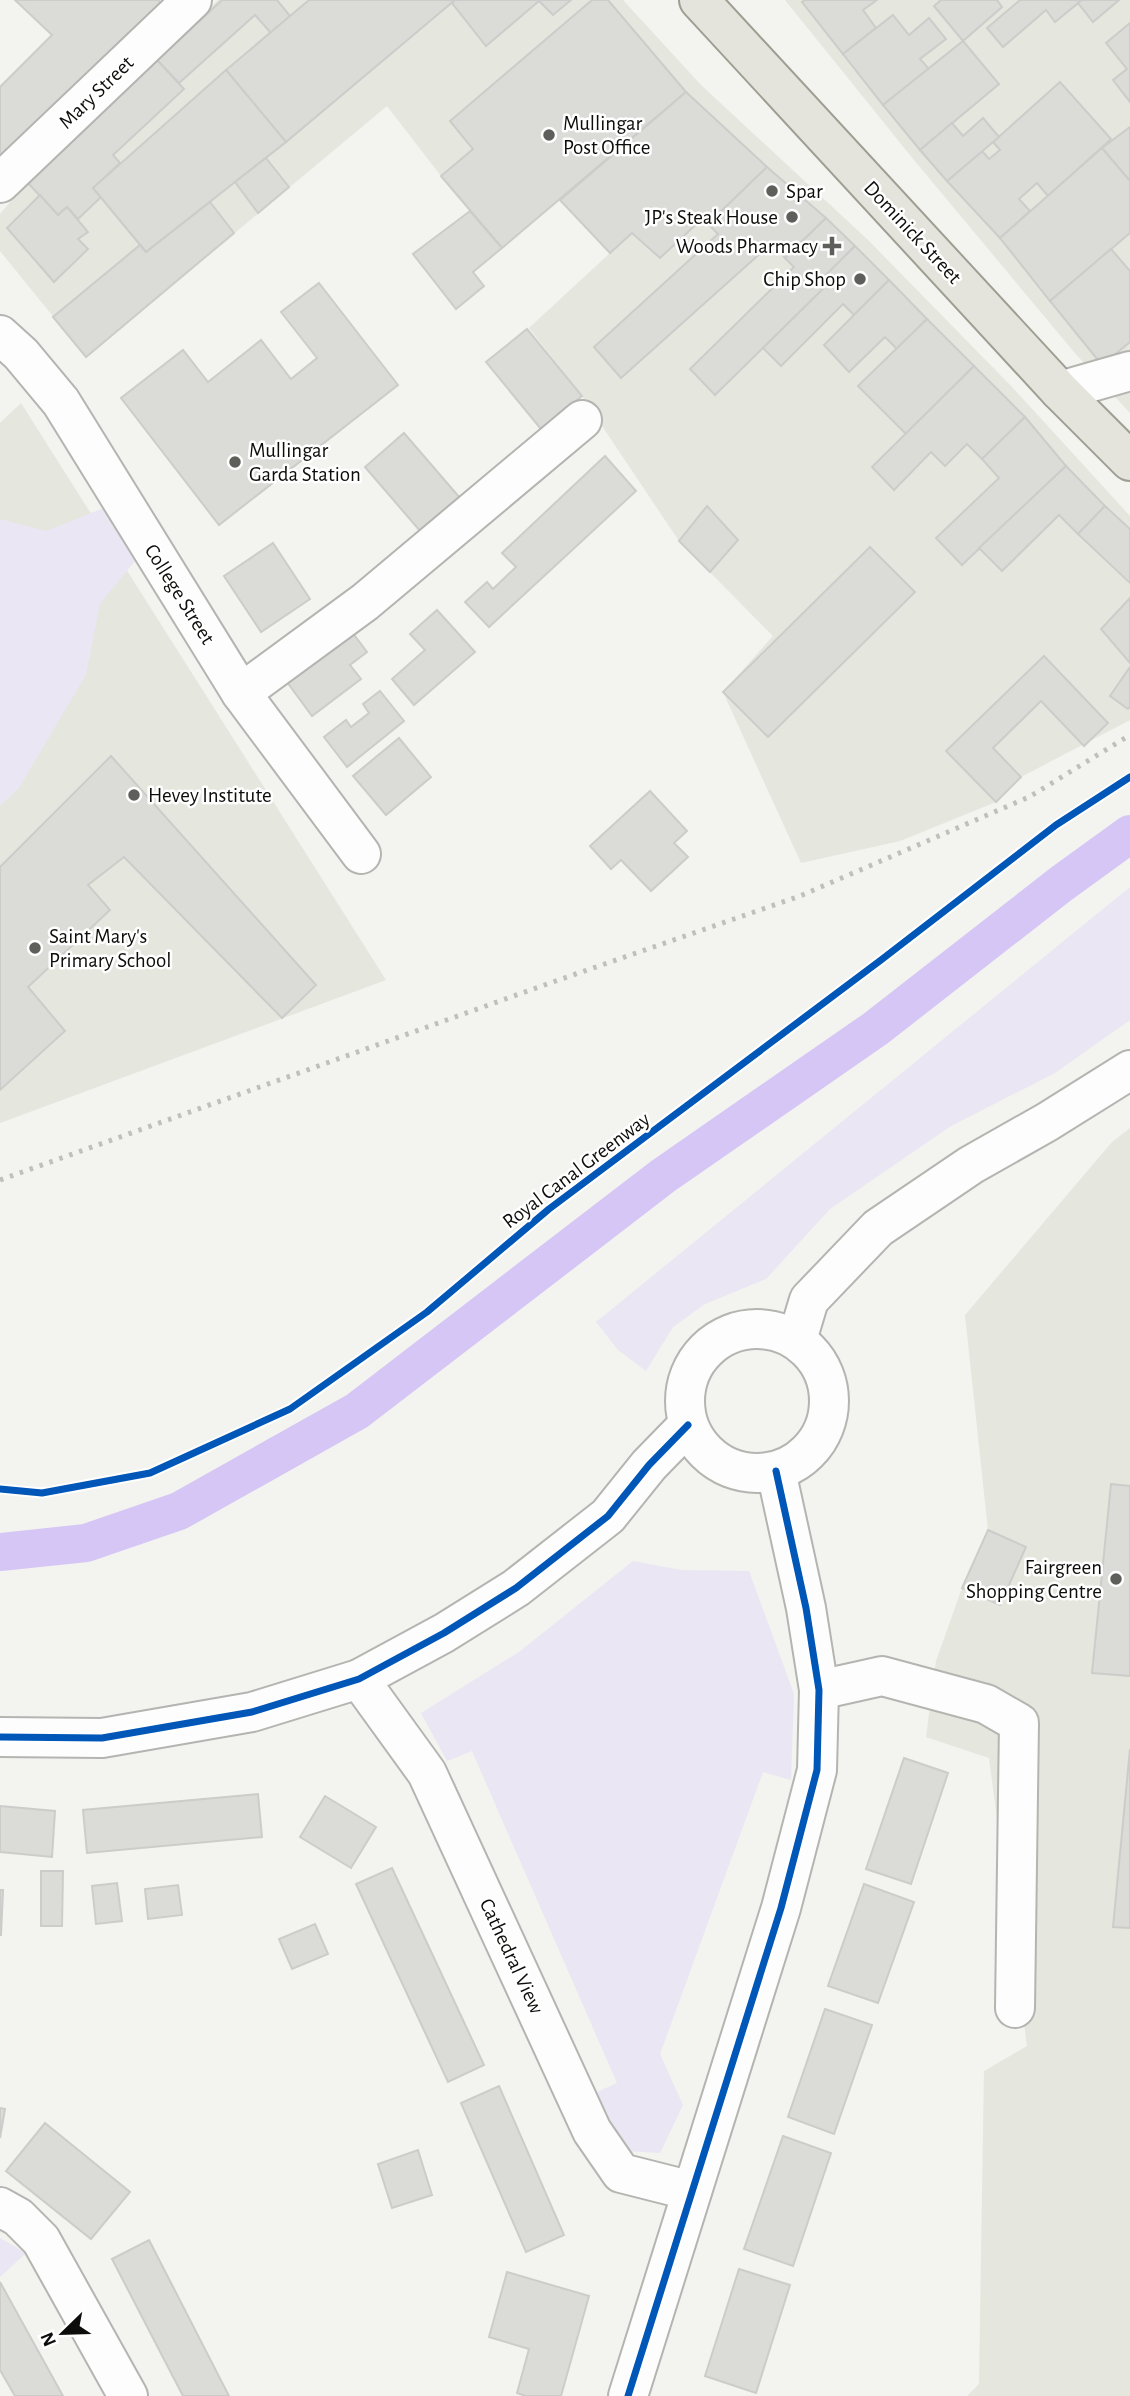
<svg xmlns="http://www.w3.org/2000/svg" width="1130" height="2396" font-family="'Alegreya Sans',sans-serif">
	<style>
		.built { fill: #e5e6dd }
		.green { fill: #eae6f3 }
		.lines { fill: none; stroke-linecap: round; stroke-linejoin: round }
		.canal { stroke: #d5c6f5; stroke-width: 38 }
		.building { fill: #dbdbd8; stroke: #ccccca; stroke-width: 2 }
		.minor-casing { stroke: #b4b4b1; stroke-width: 42 }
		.major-casing { stroke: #9e9e92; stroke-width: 42 }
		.minor { stroke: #fdfdfd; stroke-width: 38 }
		.major { stroke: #e4e4dd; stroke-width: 38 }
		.rail { stroke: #bfbfbe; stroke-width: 5; stroke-dasharray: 3.5 7; stroke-linecap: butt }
		.cycleway-casing { stroke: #fff; stroke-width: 11 }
		.cycleway { stroke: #0057b8; stroke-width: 7 }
		.poi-dot { fill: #5e5e5b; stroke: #fff; stroke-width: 2.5 }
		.labels { text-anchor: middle; stroke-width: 5; stroke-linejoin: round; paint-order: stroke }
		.street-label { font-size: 21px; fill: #0d0d0b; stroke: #fff }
		.poi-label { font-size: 21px; fill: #0d0d0b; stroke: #fff; text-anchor: start }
	</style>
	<rect width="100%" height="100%" fill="#f3f3ef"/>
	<g class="built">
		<polygon points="218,0 623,0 701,85 868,240 1013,388 1130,516 1130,720 1021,777 996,802 900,841 801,863 723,692 773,636 679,541 582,396 529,328 610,253 560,200 502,248 441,176 387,106 86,357 0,251 0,214 27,182"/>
		<polygon points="785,0 1130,0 1130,413 1074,352 914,160"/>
		<polygon points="21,403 386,980 0,1123 0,423"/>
		<polygon points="1130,1128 1130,2396 967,2396 979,2384 984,2071 1027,2046 989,1758 926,1737 936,1661 962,1588 988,1530 965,1315 1112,1142"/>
	</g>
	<g class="green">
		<polygon points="106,507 139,556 100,604 86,675 19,788 0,806 0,519 46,531"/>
		<polygon points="1130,887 1130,1020 1055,1073 951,1126 830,1209 766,1279 705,1304 673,1327 646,1371 618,1350 596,1322"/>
		<polygon points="633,1561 681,1570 749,1571 794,1694 791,1780 763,1772 660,2054 683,2105 660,2153 625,2151 593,2094 617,2083 472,1751 447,1761 421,1713 519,1652"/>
		<polygon points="0,2238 26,2253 0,2277"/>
	</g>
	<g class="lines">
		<polyline class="canal" points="0,1552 86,1543 179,1511 357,1411 663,1176 875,1029 1061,884 1130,834"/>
	</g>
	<g class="building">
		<polygon points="15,0 158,0 162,3 0,158 0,87 52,35"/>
		<polygon points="222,0 277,0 290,16 271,33 255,15 179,83 157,60"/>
		<polygon points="309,0 455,0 286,142 226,70"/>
		<polygon points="455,0 571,0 553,15 539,1 486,46 452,3"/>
		<polygon points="592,0 608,0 686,92 502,248 441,176 473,149 450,121"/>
		<polygon points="805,0 877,0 863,10 876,28 843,54 802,2"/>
		<polygon points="941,0 997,0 1002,7 963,41 934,6"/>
		<polygon points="1020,0 1082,0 1055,22 1046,10 1003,47 987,28"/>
		<polygon points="1082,0 1119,0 1093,22 1078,3"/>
		<polygon points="893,15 909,35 929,18 946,39 920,59 929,69 883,105 843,54"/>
		<polygon points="1130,23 1130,102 1113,80 1127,69 1106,43"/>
		<polygon points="963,41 999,84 920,150 883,105"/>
		<polygon points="157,60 184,89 113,155 120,163 93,188 101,197 78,219 67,207 58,215 27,182"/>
		<polygon points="226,70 286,142 146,252 93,188"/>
		<polygon points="1060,82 1111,139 1048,196 1037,183 1019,199 1030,211 1000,238 947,181 982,151 989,159 1000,150 993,142"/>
		<polygon points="686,92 767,167 708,224 703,218 660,258 632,233 610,253 560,200"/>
		<polygon points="983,118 999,137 947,181 920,150 952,123 963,136"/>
		<polygon points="1130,127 1130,181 1102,148"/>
		<polygon points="1102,148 1130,181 1130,233 1050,301 1000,238"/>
		<polygon points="266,158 289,187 258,213 235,182"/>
		<polygon points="767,167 826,218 785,258 773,242 621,378 594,347 718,234 708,224"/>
		<polygon points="40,195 58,215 67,207 88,232 78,239 88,249 54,282 7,228"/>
		<polygon points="210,202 234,233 86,357 53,317 140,245 146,252"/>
		<polygon points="470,211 502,248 473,272 484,286 456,309 413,254"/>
		<polygon points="826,218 855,246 822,279 827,285 715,395 690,369 794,267 785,258"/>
		<polygon points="855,246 889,280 854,315 843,304 781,366 763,348 827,285 822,279"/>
		<polygon points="1111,249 1130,271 1130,342 1102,365 1050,301"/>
		<polygon points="889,280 927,319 897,349 885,337 849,372 824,345"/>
		<polygon points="319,283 398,385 219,525 121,398 183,350 208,382 261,340 291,379 317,358 281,312"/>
		<polygon points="927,319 974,366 906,434 858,386"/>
		<polygon points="527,329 582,396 541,429 486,362"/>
		<polygon points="974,366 1025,417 982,459 967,444 945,466 931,452 894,490 872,467"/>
		<polygon points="1025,417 1066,466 962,565 936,538 999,478 982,459"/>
		<polygon points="404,433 466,505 427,539 365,467"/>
		<polygon points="605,456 636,491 489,627 465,602 487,582 493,589 516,567 502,553"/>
		<polygon points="1066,466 1105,506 1078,534 1059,515 1002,571 979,548"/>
		<polygon points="707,506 738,540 710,572 679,541"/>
		<polygon points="1105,506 1130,529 1130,583 1078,534"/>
		<polygon points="273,543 310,599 261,632 224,576"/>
		<polygon points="870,547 915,592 768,737 723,692"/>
		<polygon points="1130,598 1130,663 1101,629"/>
		<polygon points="437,610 475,652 414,705 392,679 425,650 410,634"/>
		<polygon points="352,632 367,652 350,665 361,679 312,716 287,682"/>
		<polygon points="1044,656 1108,723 1084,746 1041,701 993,748 1021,777 996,802 946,751"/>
		<polygon points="1130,667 1130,707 1128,709 1110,696"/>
		<polygon points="380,691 404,721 347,767 324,737 346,720 351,727 369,713 363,704"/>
		<polygon points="399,738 431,777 386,815 353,776"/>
		<polygon points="111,756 316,985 282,1018 124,857 88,885 110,910 28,987 65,1031 0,1090 0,867"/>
		<polygon points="650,791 687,831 674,843 688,857 651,891 621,860 611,869 590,846"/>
		<polygon points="1111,1484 1130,1486 1130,1676 1092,1673"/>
		<polygon points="988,1530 1026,1547 1000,1605 962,1588"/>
		<polygon points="1130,1749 1130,1928 1113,1927"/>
		<polygon points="904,1758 948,1773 911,1884 866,1869"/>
		<polygon points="258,1794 262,1837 87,1853 83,1810"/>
		<polygon points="325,1796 376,1827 351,1868 300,1837"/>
		<polygon points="0,1806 55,1811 52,1857 0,1852"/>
		<polygon points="392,1868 484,2065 448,2082 356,1884"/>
		<polygon points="41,1871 63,1871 62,1926 41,1926"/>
		<polygon points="117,1883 122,1921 96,1924 92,1886"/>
		<polygon points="864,1884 914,1902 878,2003 828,1986"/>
		<polygon points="178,1885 182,1915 148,1919 145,1889"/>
		<polygon points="0,1890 3,1890 1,1935 0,1935"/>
		<polygon points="315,1924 328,1954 292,1969 279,1939"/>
		<polygon points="825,2009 872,2025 834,2134 788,2117"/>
		<polygon points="499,2086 564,2235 526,2252 461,2103"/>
		<polygon points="0,2108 5,2109 0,2138"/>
		<polygon points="45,2123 130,2192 91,2239 6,2171"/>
		<polygon points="783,2136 831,2153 793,2266 744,2249"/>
		<polygon points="418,2150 432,2195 392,2208 378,2164"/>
		<polygon points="149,2240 229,2396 183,2396 112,2259"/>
		<polygon points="739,2269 790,2285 756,2393 705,2376"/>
		<polygon points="507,2272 589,2296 561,2396 526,2396 517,2393 529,2349 489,2337"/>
		<polygon points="0,2282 63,2396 15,2396 0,2370"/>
	</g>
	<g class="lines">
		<defs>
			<g id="minor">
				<polyline points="0,183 192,0"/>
				<polyline points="0,335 21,354 61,402 241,693 361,854"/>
				<polyline points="1060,391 1130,371"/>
				<polyline points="241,693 365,602 582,420"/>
				<circle cx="757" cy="1401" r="72"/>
				<polyline points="797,1340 809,1300 878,1228 971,1165 1047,1122 1130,1070"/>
				<polyline points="359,1679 427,1773 592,2131 621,2173 692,2191"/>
				<polyline points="819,1690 882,1676 986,1704 1019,1723 1015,2008"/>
				<polyline points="0,1737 102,1738 252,1712 359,1679 444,1633 516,1588 608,1516 649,1465 688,1425"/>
				<polyline points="0,2207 18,2217 41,2240 128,2396"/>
				<polyline points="628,2396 781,1908 817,1770 819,1690 806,1608 776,1471"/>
			</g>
			<polyline id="major" points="699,0 1060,391 1130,461"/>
		</defs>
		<use href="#minor" class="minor-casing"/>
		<use href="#major" class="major-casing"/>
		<use href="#minor" class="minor"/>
		<use href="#major" class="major"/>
		<polyline class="rail" points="0,1180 550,983 800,896 1029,797 1130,735"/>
		<defs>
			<g id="cycleway">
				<polyline points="0,1489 42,1493 150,1473 290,1409 427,1312 549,1209 881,960 1056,825 1130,777"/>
				<polyline points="0,1737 102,1738 252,1712 359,1679 444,1633 516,1588 608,1516 649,1465 688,1425"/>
				<polyline points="628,2396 781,1908 817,1770 819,1690 806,1608 776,1471"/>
			</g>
		</defs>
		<use href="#cycleway" class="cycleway-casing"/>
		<use href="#cycleway" class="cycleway"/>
	</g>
	<g class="poi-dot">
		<circle cx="549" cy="135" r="7"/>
		<circle cx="772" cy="191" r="7"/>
		<circle cx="792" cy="217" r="7"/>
		<path d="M828.5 235.5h7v7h7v7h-7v7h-7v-7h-7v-7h7z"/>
		<circle cx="860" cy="279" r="7"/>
		<circle cx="235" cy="462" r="7"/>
		<circle cx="134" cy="795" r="7"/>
		<circle cx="35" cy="948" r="7"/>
		<circle cx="1116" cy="1579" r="7"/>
	</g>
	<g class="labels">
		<g class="street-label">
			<text transform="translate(96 92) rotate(-44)" y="7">Mary Street</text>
			<text transform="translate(913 232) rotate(47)" y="7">Dominick Street</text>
			<text transform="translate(180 594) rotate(58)" y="7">College Street</text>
			<text transform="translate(576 1170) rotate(-37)" y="7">Royal Canal Greenway</text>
			<text transform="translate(512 1956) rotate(65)" y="7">Cathedral View</text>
		</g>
		<g class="poi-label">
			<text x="563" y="130">Mullingar<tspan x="563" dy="24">Post Office</tspan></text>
			<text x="786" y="198">Spar</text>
			<text x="778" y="224" text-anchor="end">JP's Steak House</text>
			<text x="818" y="253" text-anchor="end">Woods Pharmacy</text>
			<text x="846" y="286" text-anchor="end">Chip Shop</text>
			<text x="249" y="457">Mullingar<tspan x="249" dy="24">Garda Station</tspan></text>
			<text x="148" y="802">Hevey Institute</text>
			<text x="49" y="943">Saint Mary's<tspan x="49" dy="24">Primary School</tspan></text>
			<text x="1102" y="1574" text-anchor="end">Fairgreen<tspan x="1102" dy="24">Shopping Centre</tspan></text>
		</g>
	</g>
	<g transform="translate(63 2333) rotate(247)" stroke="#ffffff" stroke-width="5" paint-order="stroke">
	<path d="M0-5L12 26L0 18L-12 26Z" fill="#0d0d0b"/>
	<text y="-10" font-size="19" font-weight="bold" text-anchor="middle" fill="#0d0d0b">N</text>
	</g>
</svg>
